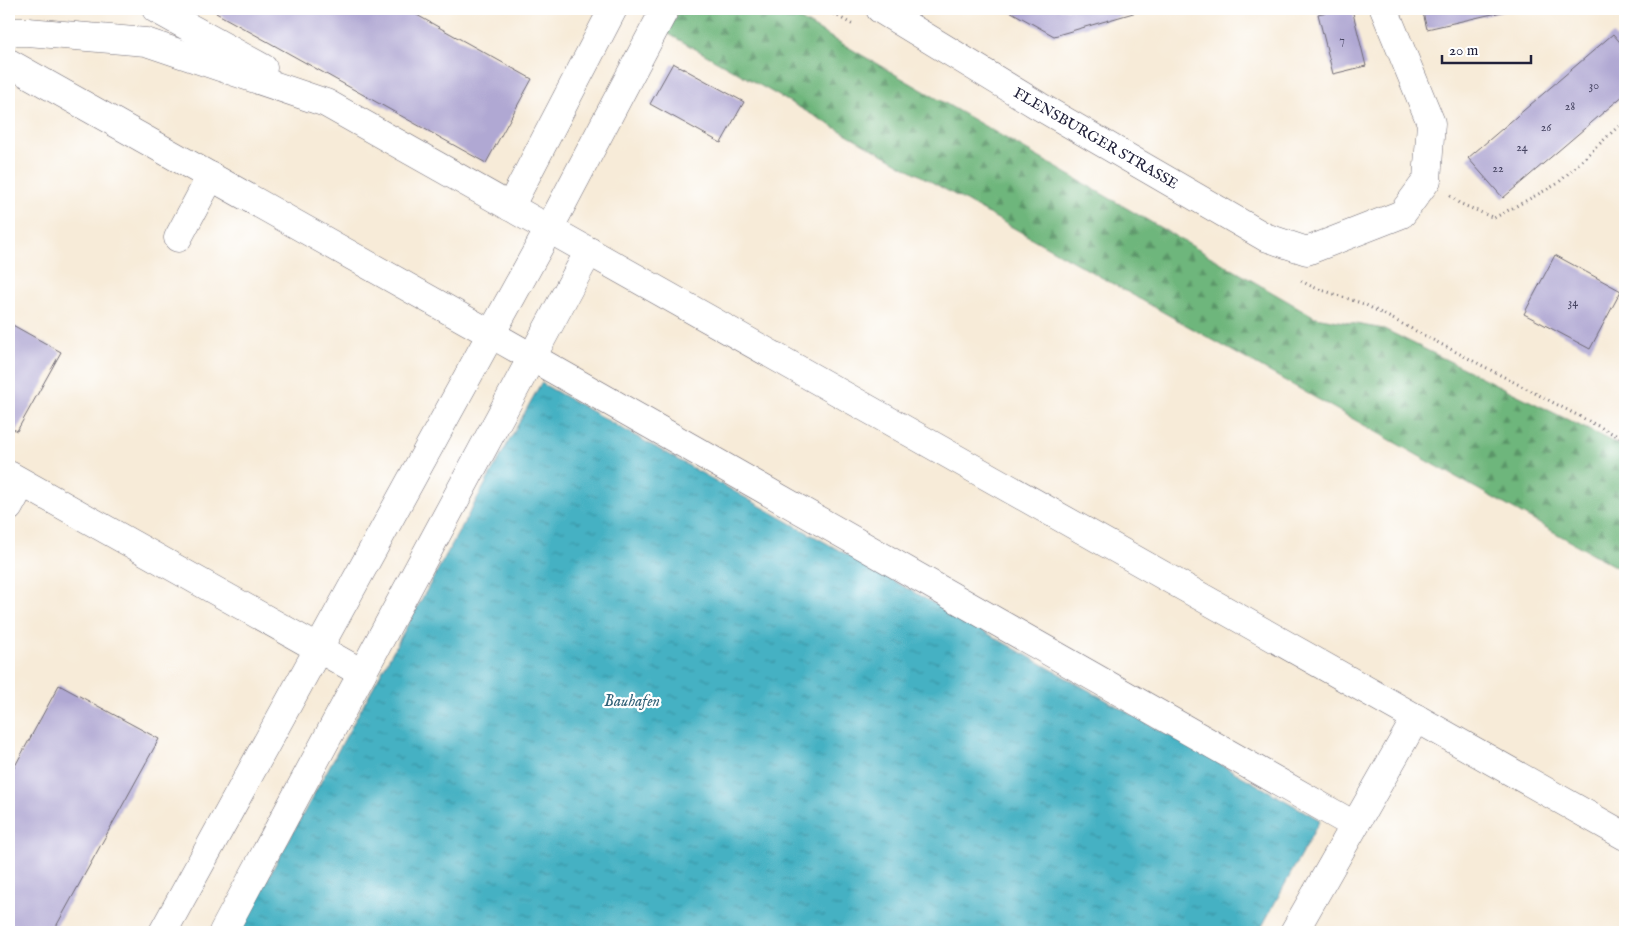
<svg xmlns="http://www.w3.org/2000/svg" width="1634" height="941" font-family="'IM FELL English',serif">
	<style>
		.forest { fill: url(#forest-firs); stroke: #486c5c }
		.water { fill: url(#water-ripples); stroke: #346a7f }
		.building { fill: #b0a8d3 }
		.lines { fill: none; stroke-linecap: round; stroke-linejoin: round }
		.minor-casing { stroke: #6d6872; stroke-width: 29 }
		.path { stroke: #6d6872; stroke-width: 3; stroke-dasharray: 1 4; stroke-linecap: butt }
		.minor { stroke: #fff; stroke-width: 28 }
		.labels { text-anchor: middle; stroke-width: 4.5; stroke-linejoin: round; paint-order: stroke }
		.number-label { font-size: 12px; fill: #464461 }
		.street-label { font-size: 15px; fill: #22223b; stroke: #fff }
		.water-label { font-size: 16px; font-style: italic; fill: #326278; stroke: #fff }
	</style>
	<defs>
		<pattern id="forest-firs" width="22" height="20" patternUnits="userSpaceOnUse" patternTransform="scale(1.25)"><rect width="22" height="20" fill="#6eb67c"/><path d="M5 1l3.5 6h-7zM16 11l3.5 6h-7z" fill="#5a9467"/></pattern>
		<pattern id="water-ripples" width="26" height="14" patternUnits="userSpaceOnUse" patternTransform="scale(1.25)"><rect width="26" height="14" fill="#45b1c3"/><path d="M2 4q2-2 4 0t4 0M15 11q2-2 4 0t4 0" fill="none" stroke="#3990a0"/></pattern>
	</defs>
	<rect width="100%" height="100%" fill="#fff"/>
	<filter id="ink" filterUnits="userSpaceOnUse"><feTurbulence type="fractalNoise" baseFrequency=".02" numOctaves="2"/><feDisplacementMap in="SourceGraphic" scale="10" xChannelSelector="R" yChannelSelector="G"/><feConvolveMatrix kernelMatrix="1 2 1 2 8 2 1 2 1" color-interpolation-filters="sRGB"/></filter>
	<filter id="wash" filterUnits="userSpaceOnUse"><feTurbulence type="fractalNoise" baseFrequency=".0096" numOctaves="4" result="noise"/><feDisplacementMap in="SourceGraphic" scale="20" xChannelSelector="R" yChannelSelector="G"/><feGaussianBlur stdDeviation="1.12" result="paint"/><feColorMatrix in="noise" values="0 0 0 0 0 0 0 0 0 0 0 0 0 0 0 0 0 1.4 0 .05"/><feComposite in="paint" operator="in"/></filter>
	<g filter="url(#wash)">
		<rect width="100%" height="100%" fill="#f7ebd8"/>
		<polygon class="forest" points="680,9 782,9 1315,317 1384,329 1625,448 1625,572 667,33"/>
		<polygon class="water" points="541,383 1320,820 1259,932 238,932"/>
		<g id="blocks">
			<g class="building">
				<polygon points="218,9 406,9 532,79 486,163 216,13"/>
				<polygon points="1006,9 1147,9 1054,36"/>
				<polygon points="1340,9 1352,9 1366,66 1333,74 1318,14"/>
				<polygon points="1422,9 1510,9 1510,10 1427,29"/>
				<polygon points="1613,34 1625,48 1625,94 1503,198 1468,158"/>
				<polygon points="673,63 744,102 721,143 650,104"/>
				<polygon points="1555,255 1621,291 1590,349 1524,314"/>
				<polygon points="9,323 61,352 17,431 9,427"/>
				<polygon points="59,685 159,739 53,932 9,932 9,777"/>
			</g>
		</g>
	</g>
	<g filter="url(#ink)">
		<use href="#blocks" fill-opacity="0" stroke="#6d6872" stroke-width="1"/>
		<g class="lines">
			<defs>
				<g id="minor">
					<polyline points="156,9 263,68"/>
					<polyline points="880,9 1039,106 1265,237 1307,251 1402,214 1427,180 1431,123 1384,9"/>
					<polyline points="9,32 28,32 146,42 326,103 1625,836"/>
					<polyline points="9,63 491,334 549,229 665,9"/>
					<polyline points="510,207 613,9"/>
					<polyline points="178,238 211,176"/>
					<polyline points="9,475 362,673"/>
					<polyline points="9,507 22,483"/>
					<polyline points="163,932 491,334 1354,825"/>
					<polyline points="223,932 589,251"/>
					<polyline points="1294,932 1416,718"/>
				</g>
			</defs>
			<use href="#minor" class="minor-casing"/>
			<g class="path">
				<polyline points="825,9 855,26"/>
				<polyline points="1450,196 1459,203 1494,218 1557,184 1625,120"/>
				<polyline points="1301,281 1313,287 1364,304 1625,440"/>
			</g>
			<use href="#minor" class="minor"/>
		</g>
	</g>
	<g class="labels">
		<g class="number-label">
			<text x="1342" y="44">7</text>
			<text x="1594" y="89">30</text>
			<text x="1570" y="110">28</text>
			<text x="1546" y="131">26</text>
			<text x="1522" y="151">24</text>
			<text x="1498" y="172">22</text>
			<text x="1573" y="306">34</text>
		</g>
		<g class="street-label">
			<text transform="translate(1096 138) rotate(30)" y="5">FLENSBURGER STRASSE</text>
		</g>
		<g class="water-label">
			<text x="632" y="706">Bauhafen</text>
		</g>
	</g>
	<rect width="1634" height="941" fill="none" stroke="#fff" stroke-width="30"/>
	<path d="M1442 55v8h89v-8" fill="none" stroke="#22223b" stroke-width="2.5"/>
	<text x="1449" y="55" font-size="15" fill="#22223b" stroke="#ffffff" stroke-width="4" paint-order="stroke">20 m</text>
</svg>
